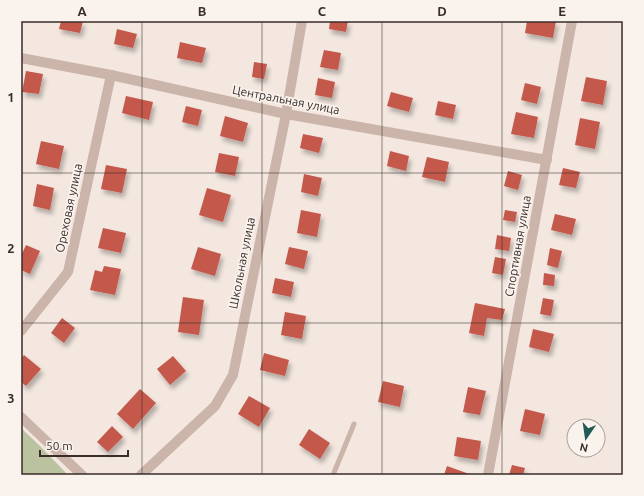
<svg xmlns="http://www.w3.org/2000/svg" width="644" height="496" font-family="Ubuntu,sans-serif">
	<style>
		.green { fill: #bbc29f }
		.building { fill: #c3594c; filter: url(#shadow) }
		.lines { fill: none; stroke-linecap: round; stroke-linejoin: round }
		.lane { stroke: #cbb5ab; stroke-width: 5 }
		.street { stroke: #cbb5ab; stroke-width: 10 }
		.grid { fill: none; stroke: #392d2a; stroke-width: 1; stroke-opacity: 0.55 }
		.labels { text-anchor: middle; stroke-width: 3.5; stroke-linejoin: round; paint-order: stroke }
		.street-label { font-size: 12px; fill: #392d2a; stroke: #faf2ec }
		.neatline { fill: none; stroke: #392d2a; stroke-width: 1.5 }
		.grid-label { font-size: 13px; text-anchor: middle; font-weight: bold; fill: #392d2a }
	</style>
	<defs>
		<filter id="shadow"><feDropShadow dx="2.5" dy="4.5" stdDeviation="2" flood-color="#0004"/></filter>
	</defs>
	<rect width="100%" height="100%" fill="#f3e7df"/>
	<polygon class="green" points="21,428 40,446 68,475 21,475"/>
	<g class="building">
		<polygon points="61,21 83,21 80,33 59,29"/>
		<polygon points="330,21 348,21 346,32 329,29"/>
		<polygon points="527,21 556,21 553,38 525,33"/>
		<polygon points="117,29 137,34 133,48 114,44"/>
		<polygon points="180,42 206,48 202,63 177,58"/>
		<polygon points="324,50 341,53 338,70 320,67"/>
		<polygon points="254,62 267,64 264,79 252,77"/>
		<polygon points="26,71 43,74 39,94 22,92"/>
		<polygon points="586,77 607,81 603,105 581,101"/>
		<polygon points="318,78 335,82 332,98 315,95"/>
		<polygon points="525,83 541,87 537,104 521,100"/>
		<polygon points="391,92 413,98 409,112 387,106"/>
		<polygon points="126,96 153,102 149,120 122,113"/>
		<polygon points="438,101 456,105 453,119 435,115"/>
		<polygon points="186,106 202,110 198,126 182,122"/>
		<polygon points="516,112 538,117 534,138 511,134"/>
		<polygon points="225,116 248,123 243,142 220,136"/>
		<polygon points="580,118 600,122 595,149 575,145"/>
		<polygon points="303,134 323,138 319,153 300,148"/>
		<polygon points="41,141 64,146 59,169 36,164"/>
		<polygon points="390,151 409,156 406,171 387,166"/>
		<polygon points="219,153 239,157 235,176 215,172"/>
		<polygon points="427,157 449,162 445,182 422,177"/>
		<polygon points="106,165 127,169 122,193 101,189"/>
		<polygon points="563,168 580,172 576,188 559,185"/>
		<polygon points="508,171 522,175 518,190 504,186"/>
		<polygon points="304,174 322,178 318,196 301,192"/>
		<polygon points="37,184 54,188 50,210 33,206"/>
		<polygon points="207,188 231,195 223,222 199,215"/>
		<polygon points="301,210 321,214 317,237 297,233"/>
		<polygon points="505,210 517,212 515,222 503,220"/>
		<polygon points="555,214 576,219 572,235 551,230"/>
		<polygon points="103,228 126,233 121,253 98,248"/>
		<polygon points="497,235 511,238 509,251 495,249"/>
		<polygon points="26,245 40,251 30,274 21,270 21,256"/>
		<polygon points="198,247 221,254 215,276 191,269"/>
		<polygon points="289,247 308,251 304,269 285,264"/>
		<polygon points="550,248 562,251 558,268 547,265"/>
		<polygon points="495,257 506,259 503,275 492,273"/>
		<polygon points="104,266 121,269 115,295 90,290 95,270 102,272"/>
		<polygon points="544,273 555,275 554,286 543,285"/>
		<polygon points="275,278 294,282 291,297 272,293"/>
		<polygon points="183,297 204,300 199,335 178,332"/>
		<polygon points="543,298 554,300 551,316 540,314"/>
		<polygon points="475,303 505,309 502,320 487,318 484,336 469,333"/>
		<polygon points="285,312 306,316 302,339 281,335"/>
		<polygon points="62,318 75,328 64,343 51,333"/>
		<polygon points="533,329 554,334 549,352 529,347"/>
		<polygon points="264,353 289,360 285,376 260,370"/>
		<polygon points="24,355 41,369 26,386 21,382 21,359"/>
		<polygon points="173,356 186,371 170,385 157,369"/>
		<polygon points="383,381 404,386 400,407 378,402"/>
		<polygon points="468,387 486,391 480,415 463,412"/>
		<polygon points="140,389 156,403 133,429 117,414"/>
		<polygon points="249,396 270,408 259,427 238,414"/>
		<polygon points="525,409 545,414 540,435 520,431"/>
		<polygon points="112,426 123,437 108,452 97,442"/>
		<polygon points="309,429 330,443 320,459 299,445"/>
		<polygon points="457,437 481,441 478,460 454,456"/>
		<polygon points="512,465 525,468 523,475 509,475"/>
		<polygon points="447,466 472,475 444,475"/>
	</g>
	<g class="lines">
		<polyline class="lane" points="333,475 354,424"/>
		<g class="street">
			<polyline points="21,58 111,75 286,114 547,160"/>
			<polyline points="21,331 68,272 111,75"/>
			<polyline points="21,417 82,475"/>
			<polyline points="141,475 215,406 233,375 286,114 302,21"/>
			<polyline points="488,475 572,21"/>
		</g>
	</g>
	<path class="grid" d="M 142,21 L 142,475M 262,21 L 262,475M 382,21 L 382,475M 502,21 L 502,475M 21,173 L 623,173M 21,323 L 623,323"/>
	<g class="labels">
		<g class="street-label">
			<text transform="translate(286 100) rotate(11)" y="4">Центральная улица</text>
			<text transform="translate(69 208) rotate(-78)" y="4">Ореховая улица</text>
			<text transform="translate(518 246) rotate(-80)" y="4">Спортивная улица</text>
			<text transform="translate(242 263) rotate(-79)" y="4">Школьная улица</text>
		</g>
	</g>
	<rect width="644" height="496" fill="none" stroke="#faf2ec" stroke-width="44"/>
	<g transform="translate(586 438) rotate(193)"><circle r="19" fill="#faf2ec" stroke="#ada39e"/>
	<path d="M0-3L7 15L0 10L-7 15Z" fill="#205a56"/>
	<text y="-6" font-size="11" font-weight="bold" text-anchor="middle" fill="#392d2a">N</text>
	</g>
	<path d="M40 450v6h88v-6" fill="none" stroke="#392d2a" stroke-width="2"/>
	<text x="46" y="450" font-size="12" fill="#392d2a" stroke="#faf2ec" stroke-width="3" paint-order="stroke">50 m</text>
	<rect x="22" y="22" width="600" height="452" class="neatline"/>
	<g class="grid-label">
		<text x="82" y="16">A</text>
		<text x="202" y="16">B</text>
		<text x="322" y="16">C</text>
		<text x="442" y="16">D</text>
		<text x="562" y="16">E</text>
		<text x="11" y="102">1</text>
		<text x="11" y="253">2</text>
		<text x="11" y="403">3</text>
	</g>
</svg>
